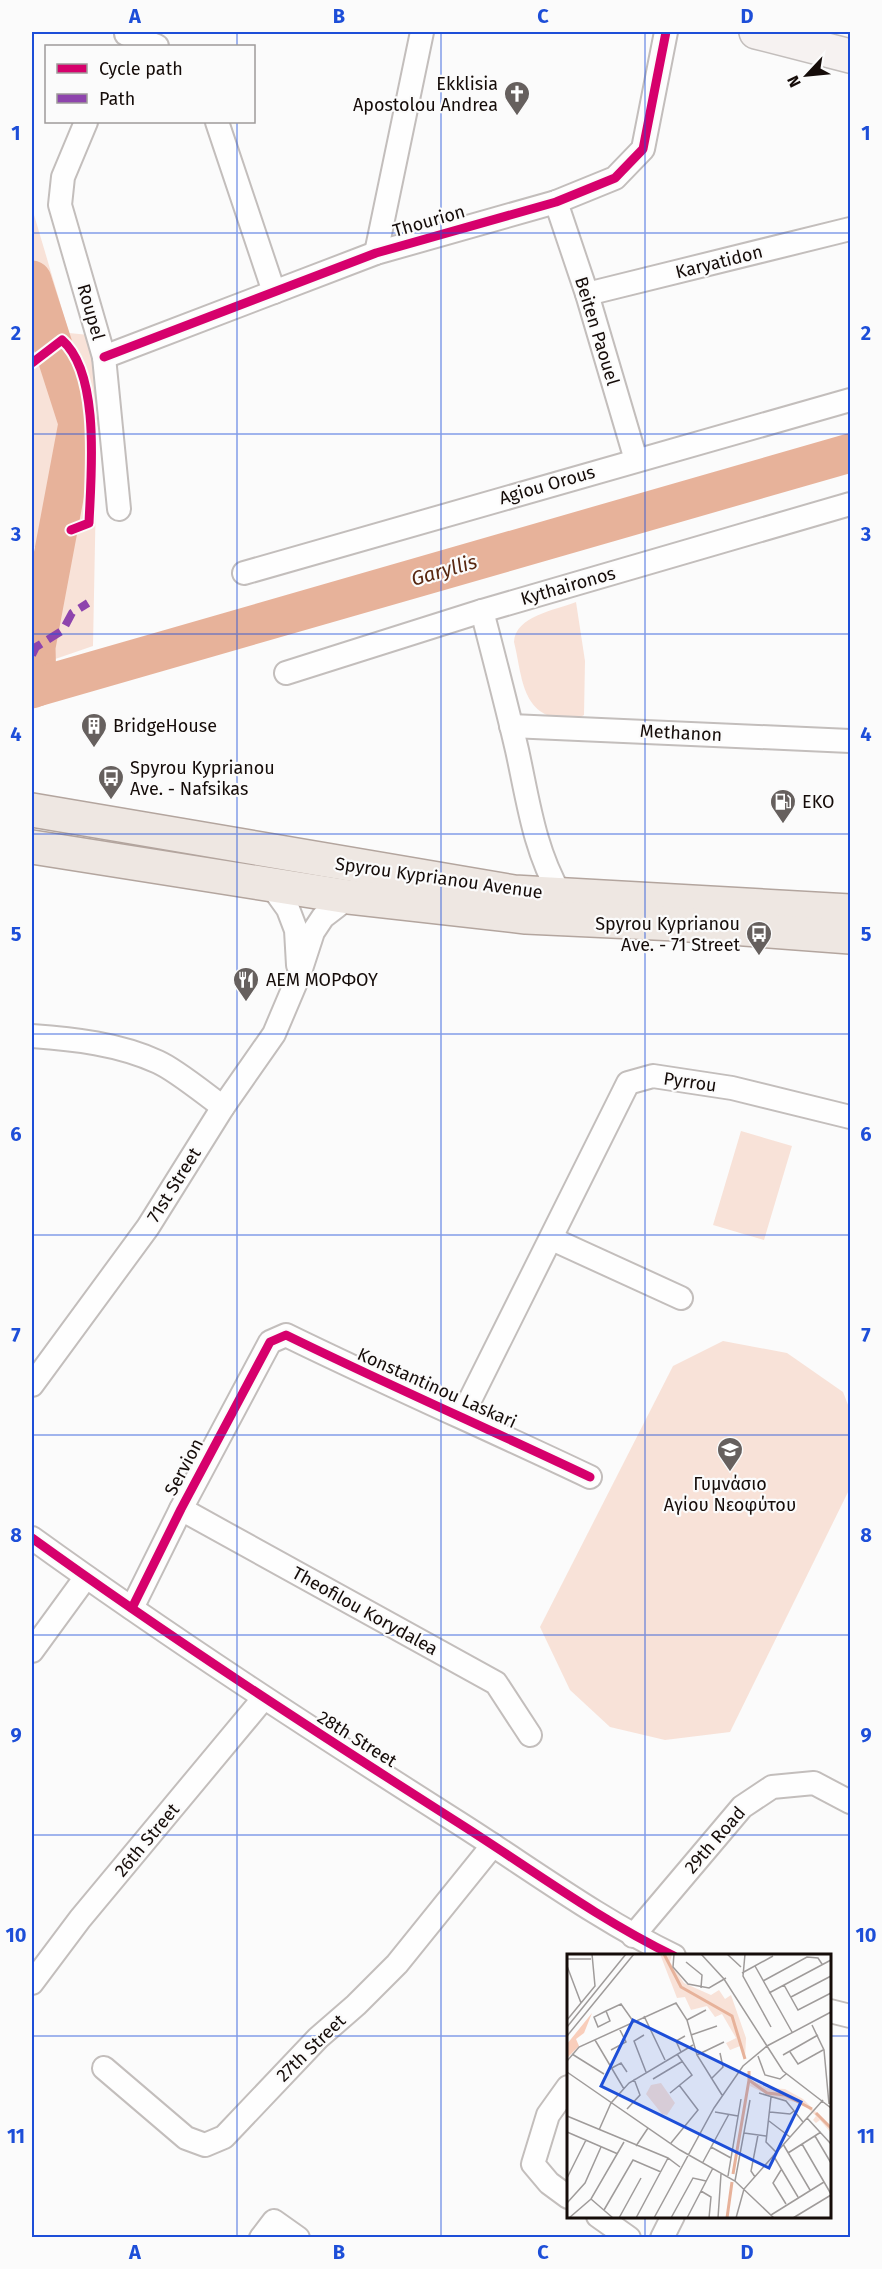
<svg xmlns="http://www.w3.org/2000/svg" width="882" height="2269" font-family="'Fira Sans',sans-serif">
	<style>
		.green { fill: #f8e2d8 }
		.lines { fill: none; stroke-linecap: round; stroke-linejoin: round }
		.river { stroke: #e7b29a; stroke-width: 39 }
		.street-casing { stroke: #c3bebc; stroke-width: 26 }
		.secondary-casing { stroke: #c3bebc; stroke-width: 36 }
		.primary-casing { stroke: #b3a59e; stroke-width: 36 }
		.street { stroke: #fefefe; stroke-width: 22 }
		.secondary { stroke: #f6f2f1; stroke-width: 33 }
		.primary { stroke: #eee7e2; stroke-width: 33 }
		.quiet { stroke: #8e44ad; stroke-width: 8; stroke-dasharray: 15 8; stroke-linecap: butt }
		.cycleway-casing { stroke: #fbfbfb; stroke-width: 13 }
		.cycleway { stroke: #d6006c; stroke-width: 9 }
		.grid { fill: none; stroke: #1d4ed8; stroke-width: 1.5; stroke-opacity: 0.55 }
		.labels { text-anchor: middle; stroke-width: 4.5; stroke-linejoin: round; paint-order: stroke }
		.poi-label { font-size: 18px; fill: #150c09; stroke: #fbfbfb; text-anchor: start }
		.street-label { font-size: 18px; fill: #150c09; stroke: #fbfbfb }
		.water-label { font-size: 20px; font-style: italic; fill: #582710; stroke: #fbfbfb }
		.inset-river { fill: none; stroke: #e7b29a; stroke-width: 3 }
		.inset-road { fill: none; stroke: #9f9b9a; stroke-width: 1.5 }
		.view { fill: #1d4ed8; fill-opacity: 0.15; stroke: #1d4ed8; stroke-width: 3 }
		.inset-edge { fill: none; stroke: #150c09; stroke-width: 3 }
		.neatline { fill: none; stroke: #1d4ed8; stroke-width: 2 }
		.grid-label { font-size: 20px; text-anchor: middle; font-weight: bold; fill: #1d4ed8 }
	</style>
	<rect width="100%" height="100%" fill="#fbfbfb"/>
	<g class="green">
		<polygon points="32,208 69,333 89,335 98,389 93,646 32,667 32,620 41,548 32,547"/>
		<path d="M 576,602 L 585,661 L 584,715 C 577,720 569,718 561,718 C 521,715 522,673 514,642 C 515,616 556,610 576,602 Z"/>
		<polygon points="741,1131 792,1146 764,1240 713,1225"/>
		<polygon points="723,1341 787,1353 843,1392 850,1410 850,1488 730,1732 665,1740 610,1727 570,1690 540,1627 673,1366"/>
	</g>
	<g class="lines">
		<g class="river">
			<polyline points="32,280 78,423 36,647 37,687 32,689"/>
			<polyline points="37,687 850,453"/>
		</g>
		<defs>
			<g id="street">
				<polyline points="126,34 157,46"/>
				<polyline points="86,122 63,177 60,205 104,357 119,509"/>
				<polyline points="217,122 274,292"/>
				<polyline points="556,202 587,294 636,460"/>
				<polyline points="376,253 422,32"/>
				<polyline points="587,294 850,229"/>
				<polyline points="104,357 376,253 556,202 615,178 643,149 666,32"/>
				<polyline points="244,573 850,400"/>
				<path d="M 482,611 C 494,657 506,703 517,750 C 528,800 534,849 560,894"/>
				<polyline points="286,673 482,611 850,504"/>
				<polyline points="511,726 850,741"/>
				<polyline points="270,884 288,909 296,930 298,965"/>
				<path d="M 32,1036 C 74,1039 119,1044 158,1062 C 176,1070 205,1094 223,1107"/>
				<polyline points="552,1239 681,1298"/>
				<polyline points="32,1385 148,1227 223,1107 274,1034 299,975 313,932 323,917 349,897"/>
				<polyline points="462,1416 628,1083 653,1076 732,1088 850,1117"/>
				<polyline points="181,1509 496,1683 530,1735"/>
				<path d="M 32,1538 C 169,1637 311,1729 454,1820 C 527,1866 596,1918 674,1956"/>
				<path d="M 132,1608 L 181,1509 L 270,1342 L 286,1335 C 386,1384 489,1429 590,1477"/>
				<polyline points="32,1651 86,1577"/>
				<polyline points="633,1936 742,1807 772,1787 814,1783 850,1802"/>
				<polyline points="32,1983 80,1919 263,1699"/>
				<polyline points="830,2011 850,2016"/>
				<polyline points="104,2068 186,2138 205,2145 224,2137 318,2038 356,2005 397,1964 493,1845"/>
				<polyline points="568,2087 548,2115 533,2164 549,2183 568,2197"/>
				<polyline points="598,2216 629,2238"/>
				<polyline points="261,2238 274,2221 298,2238"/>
				<polyline points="662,2238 673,2216"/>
			</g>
			<polyline id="secondary" points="756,32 850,56"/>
			<g id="primary">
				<polyline points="32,810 514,892 850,911"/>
				<polyline points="32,847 349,897 526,917 676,924 850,937"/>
			</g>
		</defs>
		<use href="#street" class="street-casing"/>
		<use href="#secondary" class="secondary-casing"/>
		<use href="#primary" class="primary-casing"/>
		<use href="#street" class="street"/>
		<use href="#secondary" class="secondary"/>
		<use href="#primary" class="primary"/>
		<polyline class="quiet" points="32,655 36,647 63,630 72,613 88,603"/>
		<defs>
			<g id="cycleway">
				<polyline points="104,357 376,253 556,202 615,178 643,149 666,32"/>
				<path d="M 32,363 L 62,340 C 101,374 91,475 89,523 L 71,530"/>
				<path d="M 32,1538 C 169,1637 311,1729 454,1820 C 527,1866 596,1918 674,1956"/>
				<path d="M 132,1608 L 181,1509 L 270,1342 L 286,1335 C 386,1384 489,1429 590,1477"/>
			</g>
		</defs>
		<use href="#cycleway" class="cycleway-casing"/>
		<use href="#cycleway" class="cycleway"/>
	</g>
	<path class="grid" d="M 237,32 L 237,46M 441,32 L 441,2238M 645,32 L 645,1956M 237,122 L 237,2238M 32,233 L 850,233M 32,434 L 850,434M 32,634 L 850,634M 32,834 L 850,834M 32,1034 L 850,1034M 32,1235 L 850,1235M 32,1435 L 850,1435M 32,1635 L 850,1635M 32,1835 L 850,1835M 32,2036 L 568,2036M 830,2036 L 850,2036M 645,2216 L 645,2238"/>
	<defs>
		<symbol id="church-pin" viewBox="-11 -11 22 30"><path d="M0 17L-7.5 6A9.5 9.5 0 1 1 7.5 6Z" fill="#66605e" stroke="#fbfbfb"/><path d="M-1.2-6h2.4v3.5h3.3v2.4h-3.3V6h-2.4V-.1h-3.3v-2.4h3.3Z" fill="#fff"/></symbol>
		<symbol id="building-pin" viewBox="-11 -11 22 30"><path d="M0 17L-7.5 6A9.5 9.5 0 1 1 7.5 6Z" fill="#66605e" stroke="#fbfbfb"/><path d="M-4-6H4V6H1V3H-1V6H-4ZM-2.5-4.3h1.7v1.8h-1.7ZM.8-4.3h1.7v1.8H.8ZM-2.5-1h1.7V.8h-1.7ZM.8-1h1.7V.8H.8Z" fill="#fff"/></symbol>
		<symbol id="bus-pin" viewBox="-11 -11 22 30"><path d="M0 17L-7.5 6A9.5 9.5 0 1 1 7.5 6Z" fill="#66605e" stroke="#fbfbfb"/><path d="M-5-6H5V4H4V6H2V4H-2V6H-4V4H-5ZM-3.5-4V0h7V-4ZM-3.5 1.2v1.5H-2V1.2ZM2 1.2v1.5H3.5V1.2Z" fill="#fff"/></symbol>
		<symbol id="fuel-pin" viewBox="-11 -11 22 30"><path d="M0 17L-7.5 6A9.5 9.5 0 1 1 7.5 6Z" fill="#66605e" stroke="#fbfbfb"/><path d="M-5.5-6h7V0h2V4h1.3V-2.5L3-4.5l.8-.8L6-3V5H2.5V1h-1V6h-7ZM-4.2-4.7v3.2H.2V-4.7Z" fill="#fff"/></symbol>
		<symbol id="restaurant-pin" viewBox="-11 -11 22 30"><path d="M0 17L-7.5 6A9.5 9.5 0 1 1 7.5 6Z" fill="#66605e" stroke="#fbfbfb"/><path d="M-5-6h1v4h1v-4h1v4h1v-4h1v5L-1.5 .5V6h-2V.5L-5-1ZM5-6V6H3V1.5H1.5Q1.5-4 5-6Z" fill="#fff"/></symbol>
		<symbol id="school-pin" viewBox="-11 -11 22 30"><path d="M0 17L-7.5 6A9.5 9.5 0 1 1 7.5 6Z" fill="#66605e" stroke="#fbfbfb"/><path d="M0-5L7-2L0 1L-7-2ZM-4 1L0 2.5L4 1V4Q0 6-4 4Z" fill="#fff"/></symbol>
	</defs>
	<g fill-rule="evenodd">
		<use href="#church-pin" x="502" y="79" width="30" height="40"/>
		<use href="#building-pin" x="79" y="711" width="30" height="40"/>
		<use href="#bus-pin" x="96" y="763" width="30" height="40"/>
		<use href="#fuel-pin" x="768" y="787" width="30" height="40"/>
		<use href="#bus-pin" x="744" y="919" width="30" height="40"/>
		<use href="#restaurant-pin" x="231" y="965" width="30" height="40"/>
		<use href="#school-pin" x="715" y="1435" width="30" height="40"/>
	</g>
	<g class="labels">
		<g class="poi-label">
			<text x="498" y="90" text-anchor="end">Ekklisia<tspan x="498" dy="21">Apostolou Andrea</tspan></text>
			<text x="113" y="732">BridgeHouse</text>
			<text x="130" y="774">Spyrou Kyprianou<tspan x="130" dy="21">Ave. - Nafsikas</tspan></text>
			<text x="802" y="808">EKO</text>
			<text x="740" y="930" text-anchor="end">Spyrou Kyprianou<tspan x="740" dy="21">Ave. - 71 Street</tspan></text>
			<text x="266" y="986">ΑΕΜ ΜΟΡΦΟΥ</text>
			<text x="730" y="1490" text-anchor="middle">Γυμνάσιο<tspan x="730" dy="21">Αγίου Νεοφύτου</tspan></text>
		</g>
		<g class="street-label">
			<text transform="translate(429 221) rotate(-16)" y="6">Thourion</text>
			<text transform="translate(719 262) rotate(-14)" y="6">Karyatidon</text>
			<text transform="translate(91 312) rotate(74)" y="6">Roupel</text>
			<text transform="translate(597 331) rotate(73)" y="6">Beiten Paouel</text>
			<text transform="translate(547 485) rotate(-16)" y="6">Agiou Orous</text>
			<text transform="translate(568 586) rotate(-16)" y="6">Kythaironos</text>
			<text transform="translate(681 733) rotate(3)" y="6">Methanon</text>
			<text transform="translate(439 878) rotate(8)" y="6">Spyrou Kyprianou Avenue</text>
			<text transform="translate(690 1082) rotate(8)" y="6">Pyrrou</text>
			<text transform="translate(174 1185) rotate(-58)" y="6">71st Street</text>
			<text transform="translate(437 1388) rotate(24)" y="6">Konstantinou Laskari</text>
			<text transform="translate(184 1467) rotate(-62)" y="6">Servion</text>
			<text transform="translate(365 1611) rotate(29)" y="6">Theofilou Korydalea</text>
			<text transform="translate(357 1739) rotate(32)" y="6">28th Street</text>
			<text transform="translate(147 1840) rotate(-50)" y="6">26th Street</text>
			<text transform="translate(715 1840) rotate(-49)" y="6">29th Road</text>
			<text transform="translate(311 2048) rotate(-44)" y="6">27th Street</text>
		</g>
		<g class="water-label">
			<text transform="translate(444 570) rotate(-16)" y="7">Garyllis</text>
		</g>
	</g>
	<g transform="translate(567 1954)">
		<rect width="264" height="264" fill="#fbfbfb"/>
		<path d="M 93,0 L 105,0 L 103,8 L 117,29 L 144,41 L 152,36 L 158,45 L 164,41 L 179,84 L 178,105 L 173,92 L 163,96 L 159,89 L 169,84 L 155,60 L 148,63 L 140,52 L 124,56 L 118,43 L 110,44 ZM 184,126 L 200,134 L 218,135 L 236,145 L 264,173 L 264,179 L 253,166 L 249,169 L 246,166 L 249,162 L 236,150 L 204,142 L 183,132 ZM 94,129 L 108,149 L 100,161 L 95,160 L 79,140 L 84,131 Z" fill="#f8e2d8"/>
		<path d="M 25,59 L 17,79 L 9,85 L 12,92 L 0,104 L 0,90 Z" fill="#f9cebb"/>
		<path class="inset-river" d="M 97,0 L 114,33 L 165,62 L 178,105M 182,117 L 182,126 L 200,139 L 218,141 L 245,155M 249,159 L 264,174M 166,220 L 182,126M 160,264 L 165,228"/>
		<path class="inset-road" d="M 107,0 L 106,13 L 121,30 L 142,34 L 159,24M 134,0 L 157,25 L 216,117 L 264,154M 160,0 L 174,13M 178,0 L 176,22 L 204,73M 0,5 L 24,5M 119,8 L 135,21 L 134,34M 0,12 L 14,49M 188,12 L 225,78M 175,19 L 206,2M 196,27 L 240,3 L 251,4 L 255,10M 217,31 L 231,56 L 264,39M 202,39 L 264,6M 224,43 L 264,22M 39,57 L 43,67 L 31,73 L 27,63 L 39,57 L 54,50 L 66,67M 77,62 L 98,106M 0,66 L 28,32 L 25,0M 120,66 L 139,56M 245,71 L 257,96 L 262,150M 0,73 L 59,0M 77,81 L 67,87 L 79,118M 124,81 L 150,72M 0,82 L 67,0M 28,86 L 57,135M 44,96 L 59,88 L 52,74M 114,98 L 109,87 L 118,82M 223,98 L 231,110 L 256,96M 5,100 L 37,120M 130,101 L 157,88M 216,101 L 251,81M 191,102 L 198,121 L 213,125 L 219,120M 0,107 L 12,93 L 109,49 L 120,66 L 130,101 L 155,141M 43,115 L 54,109 L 60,118M 0,118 L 113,196 L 168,227 L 207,264M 86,125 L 116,107M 144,125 L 156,113 L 153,99M 103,139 L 125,121 L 110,100M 192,139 L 219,147 L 236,168M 204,143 L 199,188 L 209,198M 60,155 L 73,141 L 67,125M 148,158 L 171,162M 203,158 L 223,160 L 227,157M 0,162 L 101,204 L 113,213M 240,164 L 264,190M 202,167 L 223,183M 32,176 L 44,149 L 62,129 L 126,91M 0,178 L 51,200M 177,179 L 199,182M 248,182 L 264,209M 104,189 L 131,156 L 112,131M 216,190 L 243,236M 235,190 L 264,240M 69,192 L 81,174M 144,193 L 164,204M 221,199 L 254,178M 206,201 L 231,243M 136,208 L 162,160M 214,216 L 206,229 L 219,250M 161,222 L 174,145M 188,223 L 184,217 L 191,181M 0,224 L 19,186M 168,227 L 183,146M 134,237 L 144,243 L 142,264M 24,245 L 46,264M 0,249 L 18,229 L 34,193M 37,256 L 66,206 L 94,218M 204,261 L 257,228M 2,264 L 24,245 L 57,188M 52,264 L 74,224M 69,264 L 101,204M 87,264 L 147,154 L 176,112 L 200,92 L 264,58M 104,264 L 126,224 L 139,227M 120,264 L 146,214M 151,264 L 154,220M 169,264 L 177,235 L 256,146M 226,264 L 264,241"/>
		<path class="view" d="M 66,66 L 234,148 L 202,214 L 34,132 Z"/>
		<rect width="264" height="264" class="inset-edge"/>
	</g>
	<rect width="882" height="2269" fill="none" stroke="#fbfbfb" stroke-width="66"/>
	<rect x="45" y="45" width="210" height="78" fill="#fbfbfb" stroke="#9f9b9a" stroke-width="1.5"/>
	<rect x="57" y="64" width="30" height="9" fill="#d6006c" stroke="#9f9b9a" stroke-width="1.5"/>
	<text x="99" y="75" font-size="18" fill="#150c09">Cycle path</text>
	<rect x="57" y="94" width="30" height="9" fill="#8e44ad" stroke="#9f9b9a" stroke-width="1.5"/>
	<text x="99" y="105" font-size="18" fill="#150c09">Path</text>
	<g transform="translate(807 75) rotate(244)" stroke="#fbfbfb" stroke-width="4.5" paint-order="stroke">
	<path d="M0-4.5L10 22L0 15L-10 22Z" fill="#150c09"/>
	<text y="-9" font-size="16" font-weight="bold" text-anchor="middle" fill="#150c09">N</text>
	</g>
	<rect x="33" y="33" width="816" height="2203" class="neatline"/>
	<g class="grid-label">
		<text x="135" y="23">A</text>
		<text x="339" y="23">B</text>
		<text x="543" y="23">C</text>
		<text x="747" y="23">D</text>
		<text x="16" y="140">1</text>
		<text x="866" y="140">1</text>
		<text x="16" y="340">2</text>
		<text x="866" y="340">2</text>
		<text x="16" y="541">3</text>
		<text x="866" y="541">3</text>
		<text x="16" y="741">4</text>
		<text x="866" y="741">4</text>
		<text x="16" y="941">5</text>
		<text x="866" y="941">5</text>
		<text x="16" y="1141">6</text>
		<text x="866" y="1141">6</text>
		<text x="16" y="1342">7</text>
		<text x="866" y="1342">7</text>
		<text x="16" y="1542">8</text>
		<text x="866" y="1542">8</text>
		<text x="16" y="1742">9</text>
		<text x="866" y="1742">9</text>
		<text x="16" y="1942">10</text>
		<text x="866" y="1942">10</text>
		<text x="16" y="2143">11</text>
		<text x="866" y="2143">11</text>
		<text x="135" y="2259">A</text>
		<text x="339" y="2259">B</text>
		<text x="543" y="2259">C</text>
		<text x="747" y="2259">D</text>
	</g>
</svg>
